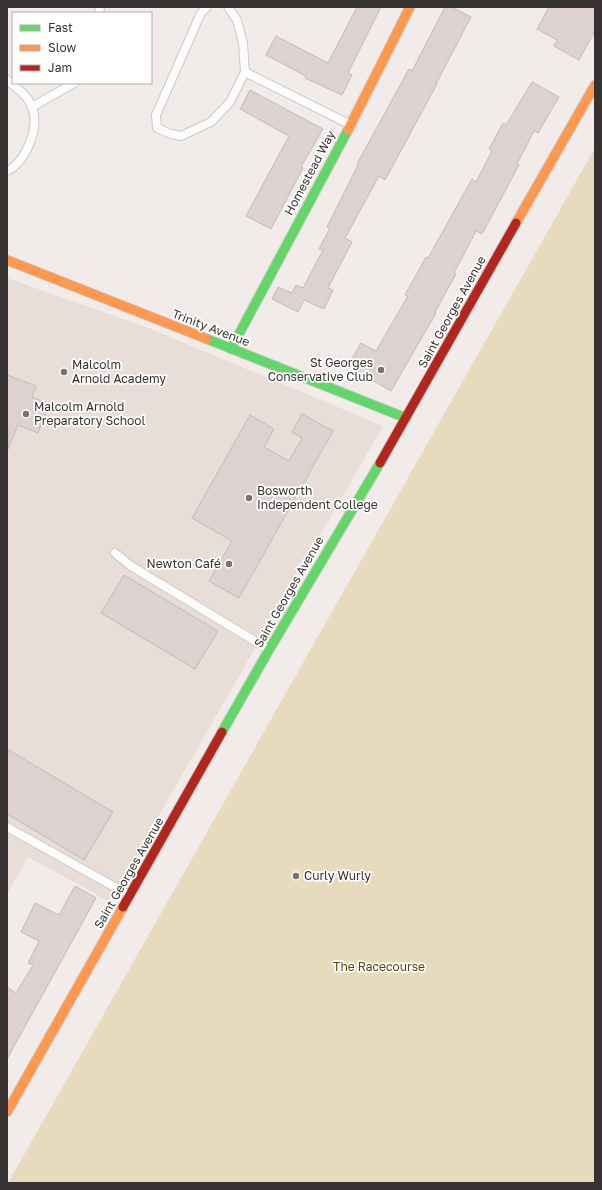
<svg xmlns="http://www.w3.org/2000/svg" width="602" height="1190" font-family="'Golos Text',sans-serif">
	<style>
		.built { fill: #e8ddd7 }
		.green { fill: #e8dabd }
		.building { fill: #ded2d0; stroke: #c0bcbb }
		.lines { fill: none; stroke-linecap: round; stroke-linejoin: round }
		.lane-casing { stroke: #ccc8c7; stroke-width: 10 }
		.fast-casing { stroke: #ccc8c7; stroke-width: 11 }
		.slow-casing { stroke: #ccc8c7; stroke-width: 11 }
		.jam-casing { stroke: #ccc8c7; stroke-width: 11 }
		.lane { stroke: #fdfcfc; stroke-width: 8 }
		.fast { stroke: #63d668; stroke-width: 9 }
		.slow { stroke: #ff974d; stroke-width: 9 }
		.jam { stroke: #b3261e; stroke-width: 9 }
		.poi-dot { fill: #777372; stroke: #fff; stroke-width: 1.5 }
		.labels { text-anchor: middle; stroke-width: 3.5; stroke-linejoin: round; paint-order: stroke }
		.street-label { font-size: 12px; fill: #363231; stroke: #fff }
		.poi-label { font-size: 12px; fill: #363231; stroke: #fff; text-anchor: start }
		.park-label { font-size: 12px; fill: #5a4505; stroke: #fff }
	</style>
	<rect width="100%" height="100%" fill="#f1ecea"/>
	<polygon class="built" points="7,278 146,327 383,426 120,883 108,901 28,857 7,894"/>
	<polygon class="green" points="595,148 595,1183 8,1183"/>
	<g class="building">
		<polygon points="357,7 381,7 348,73 352,75 342,95 305,78 306,76 266,55 276,36 328,63"/>
		<polygon points="445,7 452,7 471,17 436,84 437,84 385,180 379,176 345,238 352,242 328,288 333,290 324,309 304,300 298,312 272,299 278,287 292,293 296,285 303,288 323,250 319,249 330,228 327,227 358,165 357,164 409,69 412,71"/>
		<polygon points="549,7 595,7 595,31 579,60 554,46 557,40 537,29"/>
		<polygon points="532,82 559,97 538,133 534,131 517,164 519,165 482,234 476,231 454,273 456,274 435,312 436,313 391,391 348,366 361,343 376,351 408,296 405,295 426,257 428,258 472,179 476,182 492,151 489,149 503,123 506,125"/>
		<polygon points="250,90 323,129 301,167 303,168 271,229 246,216 289,136 240,109"/>
		<polygon points="7,375 36,386 32,397 49,404 38,433 18,425 8,449"/>
		<polygon points="302,414 333,431 239,598 209,581 232,541 192,518 250,415 274,429 264,447 289,461 302,438 292,432"/>
		<polygon points="124,575 218,631 195,669 101,613"/>
		<polygon points="7,749 113,812 84,860 7,814"/>
		<polygon points="75,886 96,898 7,1059 7,987 16,993 33,965 28,963 39,941 21,932 35,903 59,915"/>
	</g>
	<g class="lines">
		<defs>
			<g id="lane">
				<polyline points="207,7 201,13 156,115 157,128 171,134 181,136 211,122 230,102 245,72 243,43 237,20 228,7"/>
				<polyline points="99,13 100,7"/>
				<polyline points="245,72 349,124"/>
				<path d="M 7,80 C 16,88 28,95 32,107 C 40,127 26,162 7,171"/>
				<polyline points="32,107 74,83"/>
				<polyline points="115,553 131,566 268,649"/>
				<polyline points="7,827 129,895"/>
			</g>
			<g id="fast">
				<polyline points="207,339 406,418"/>
				<polyline points="231,349 348,130"/>
				<polyline points="222,732 269,650 380,463"/>
			</g>
			<g id="slow">
				<polyline points="348,130 410,7"/>
				<polyline points="516,223 595,85"/>
				<polyline points="7,260 207,339"/>
				<polyline points="7,1112 123,907"/>
			</g>
			<g id="jam">
				<polyline points="380,463 516,223"/>
				<polyline points="123,907 222,732"/>
			</g>
		</defs>
		<use href="#lane" class="lane-casing"/>
		<use href="#fast" class="fast-casing"/>
		<use href="#slow" class="slow-casing"/>
		<use href="#jam" class="jam-casing"/>
		<use href="#lane" class="lane"/>
		<use href="#fast" class="fast"/>
		<use href="#slow" class="slow"/>
		<use href="#jam" class="jam"/>
	</g>
	<g class="poi-dot">
		<circle cx="381" cy="370" r="4"/>
		<circle cx="64" cy="372" r="4"/>
		<circle cx="26" cy="414" r="4"/>
		<circle cx="249" cy="498" r="4"/>
		<circle cx="229" cy="564" r="4"/>
		<circle cx="296" cy="876" r="4"/>
	</g>
	<g class="labels">
		<g class="street-label">
			<text transform="translate(310 173) rotate(-62)" y="4">Homestead Way</text>
			<text transform="translate(452 312) rotate(-61)" y="4">Saint Georges Avenue</text>
			<text transform="translate(211 328) rotate(21)" y="4">Trinity Avenue</text>
			<text transform="translate(289 592) rotate(-60)" y="4">Saint Georges Avenue</text>
			<text transform="translate(129 873) rotate(-60)" y="4">Saint Georges Avenue</text>
		</g>
		<g class="poi-label">
			<text x="373" y="367" text-anchor="end">St Georges<tspan x="373" dy="14">Conservative Club</tspan></text>
			<text x="72" y="369">Malcolm<tspan x="72" dy="14">Arnold Academy</tspan></text>
			<text x="34" y="411">Malcolm Arnold<tspan x="34" dy="14">Preparatory School</tspan></text>
			<text x="257" y="495">Bosworth<tspan x="257" dy="14">Independent College</tspan></text>
			<text x="221" y="568" text-anchor="end">Newton Café</text>
			<text x="304" y="880">Curly Wurly</text>
		</g>
		<g class="park-label">
			<text x="379" y="971">The Racecourse</text>
		</g>
	</g>
	<rect width="602" height="1190" fill="none" stroke="#363231" stroke-width="16"/>
	<rect x="12" y="12" width="140" height="72" fill="#ffffff" stroke="#afadad"/>
	<rect x="20" y="25" width="20" height="6" fill="#63d668" stroke="#afadad"/>
	<text x="48" y="32" font-size="12" fill="#363231">Fast</text>
	<rect x="20" y="45" width="20" height="6" fill="#ff974d" stroke="#afadad"/>
	<text x="48" y="52" font-size="12" fill="#363231">Slow</text>
	<rect x="20" y="65" width="20" height="6" fill="#b3261e" stroke="#afadad"/>
	<text x="48" y="72" font-size="12" fill="#363231">Jam</text>
</svg>
